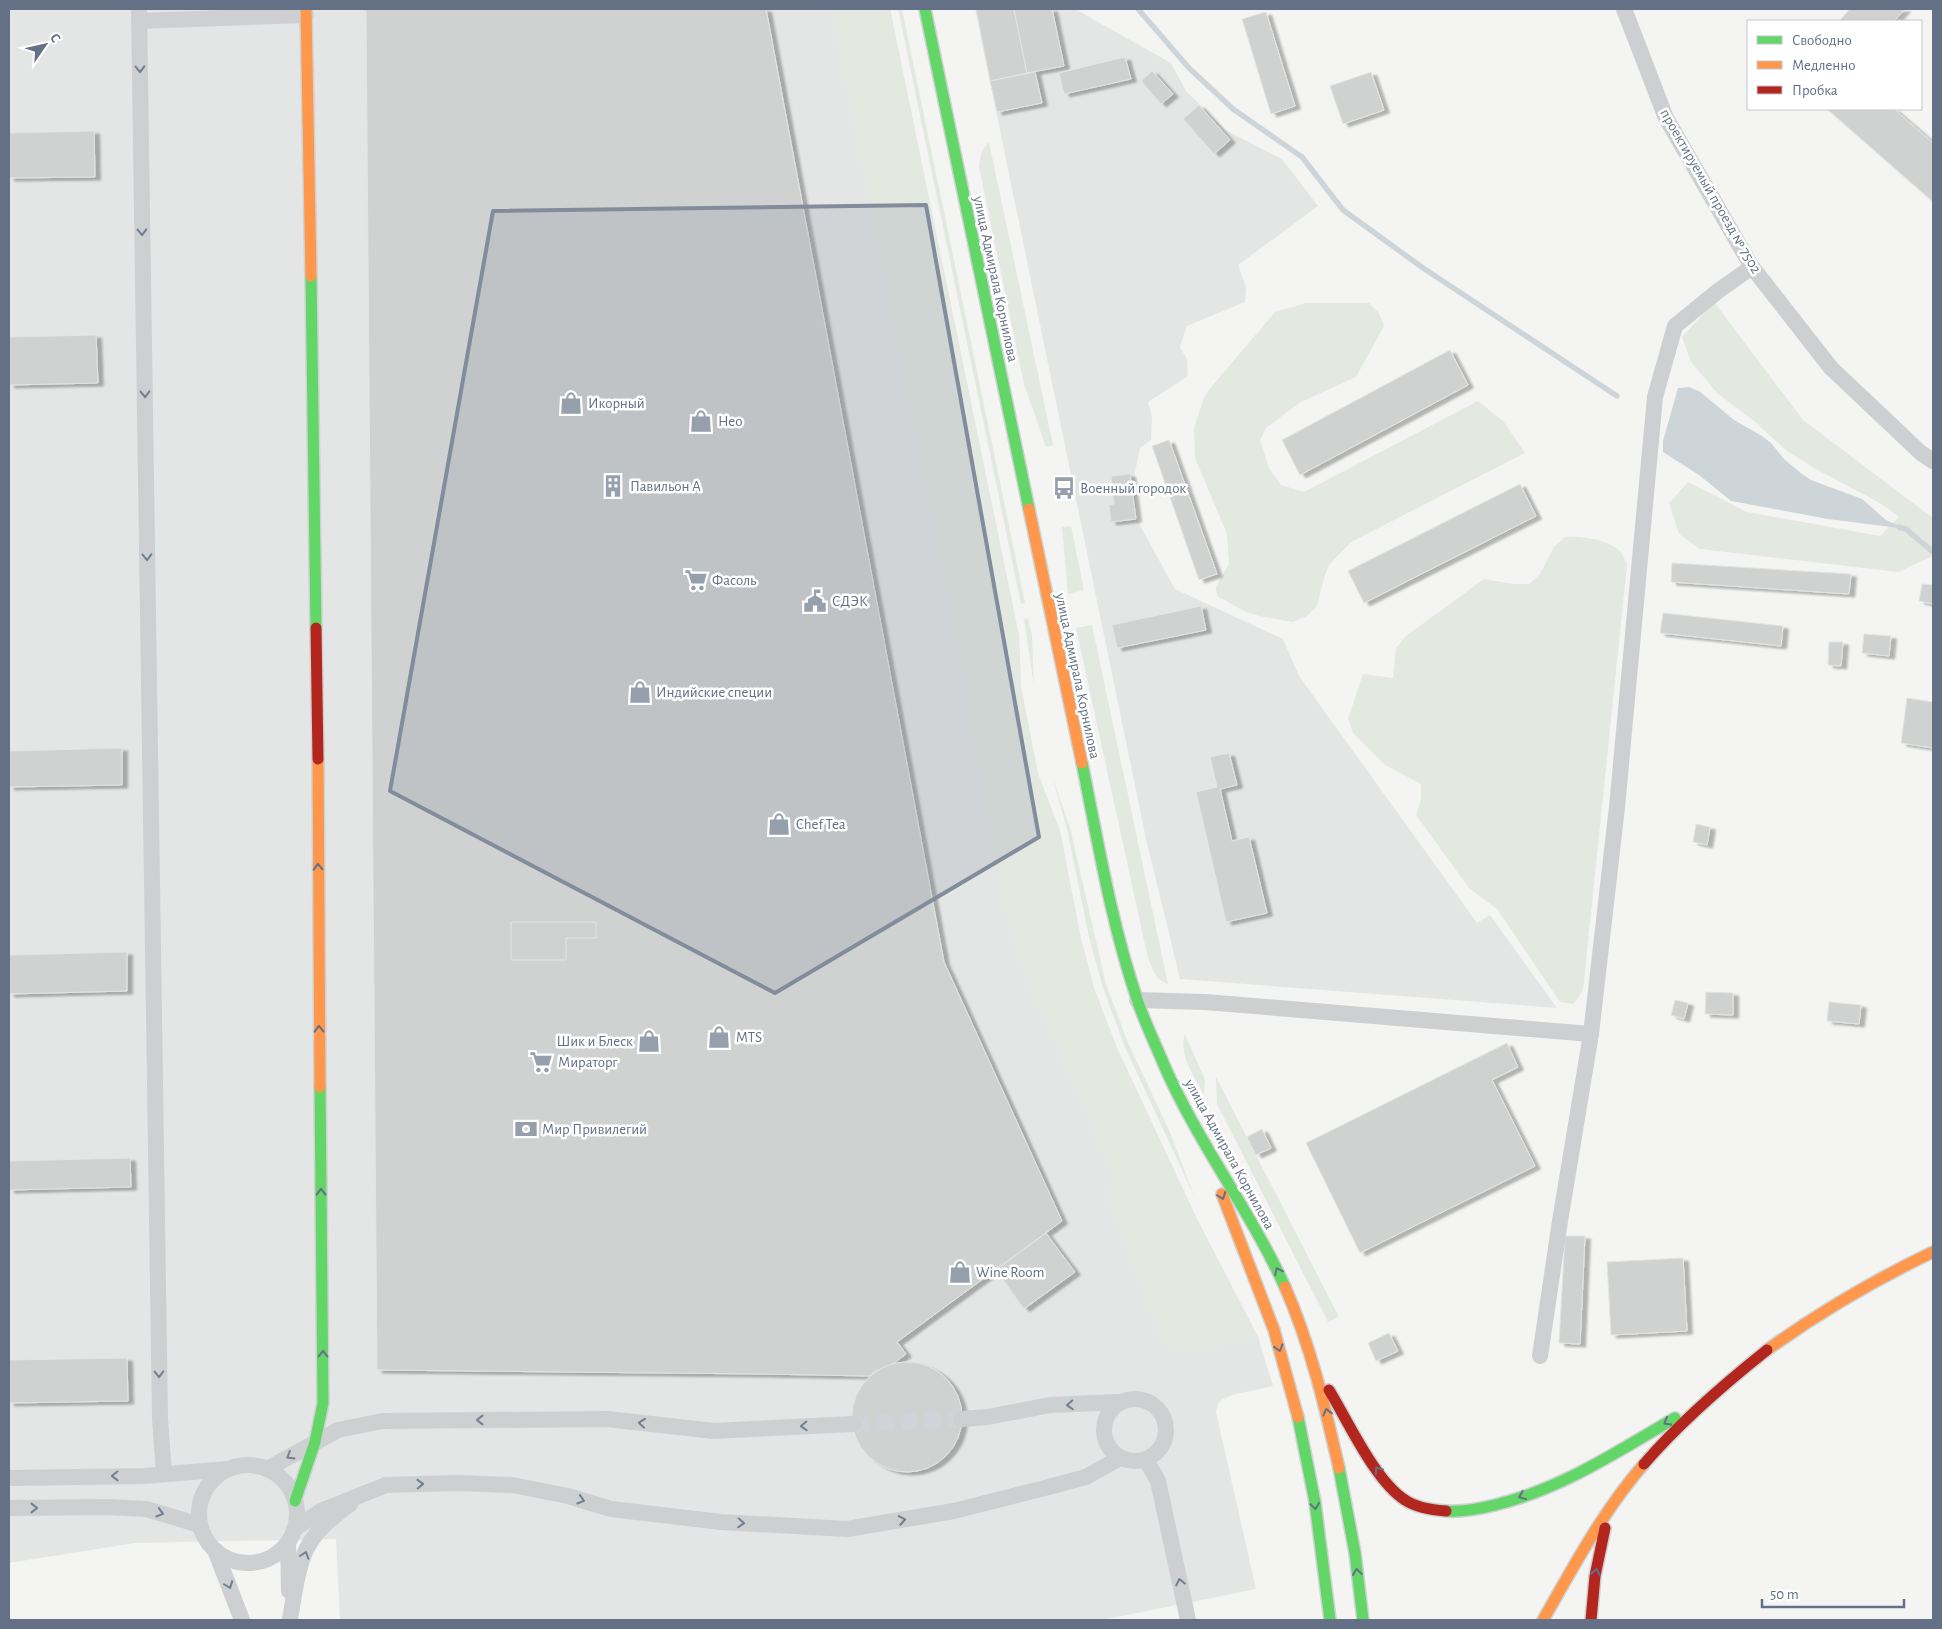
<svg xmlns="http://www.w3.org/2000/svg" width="1942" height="1629" font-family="'Alegreya Sans',sans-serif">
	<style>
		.built { fill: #e4e6e5 }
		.green { fill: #e3e8e1 }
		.water { fill: #ced5d9 }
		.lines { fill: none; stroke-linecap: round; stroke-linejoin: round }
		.stream { stroke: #ced5d9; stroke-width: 5.5 }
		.building { fill: #d0d1d1; stroke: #e4e4e3; filter: url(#shadow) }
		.street-tunnel { stroke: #d0d4d8; stroke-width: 16; stroke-dasharray: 16 8; stroke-linecap: butt }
		.fast-casing { stroke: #cfd2d3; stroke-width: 14 }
		.slow-casing { stroke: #cfd2d3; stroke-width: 14 }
		.jam-casing { stroke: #cfd2d3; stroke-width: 14 }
		.street { stroke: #cecfd0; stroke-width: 16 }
		.fast { stroke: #63d668; stroke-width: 11 }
		.slow { stroke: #ff974d; stroke-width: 11 }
		.jam { stroke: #b3261e; stroke-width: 11 }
		.oneway { stroke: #737e90 }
		.oneway2 { stroke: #637085 }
		.marked { fill: #828c9c; fill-opacity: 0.2; stroke: #828c9c; stroke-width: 4; stroke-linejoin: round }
		.labels { text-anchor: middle; stroke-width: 5; stroke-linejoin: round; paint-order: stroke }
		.street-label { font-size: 15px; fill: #637085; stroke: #fff }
		.poi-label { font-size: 15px; fill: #637085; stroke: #fff; text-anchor: start }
	</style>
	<defs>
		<filter id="shadow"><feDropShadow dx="5.5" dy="3" stdDeviation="1" flood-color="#0004"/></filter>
	</defs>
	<rect width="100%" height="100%" fill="#f4f5f3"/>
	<g class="built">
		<polygon points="9,9 890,9 1019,636 1021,687 1038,774 1060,831 1081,939 1094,988 1117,1048 1196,1217 1258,1337 1273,1386 1232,1395 1223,1399 1218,1404 1216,1412 1256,1589 1102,1620 340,1620 336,1539 135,1543 9,1563"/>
		<polygon points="975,9 1075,9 1171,63 1186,91 1227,131 1282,159 1318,206 1238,265 1246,287 1245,302 1187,326 1180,347 1187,359 1188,376 1148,402 1152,417 1151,440 1140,448 1134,477 1137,520 1175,589 1283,639 1299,676 1477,923 1490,915 1557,1008 1180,979 1146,839"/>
	</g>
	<g class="green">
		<polygon points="832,9 890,9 1019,636 1021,687 1038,774 1060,831 1081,939 1094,988 1117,1048 1196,1217 1258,1337 1188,1353 1175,1350 1166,1344 1160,1335 1109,1201 1113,1173 1022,966 1004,902 960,653"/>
		<polygon points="898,9 902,9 1025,603 1021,604"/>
		<path d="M 989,142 L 1053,445 L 1046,447 L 1024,384 L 979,167 C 980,157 981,149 989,142 Z"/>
		<polygon points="1714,302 1803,420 1933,518 1933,556 1898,572 1700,549 1679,534 1669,503 1688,482 1747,512 1880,536 1899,517 1880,503 1814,468 1787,451 1754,421 1717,393 1691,362 1682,337"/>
		<polygon points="1306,303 1369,303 1379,313 1384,326 1356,377 1299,403 1266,428 1260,440 1269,468 1281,485 1304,492 1478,401 1504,422 1525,453 1351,542 1329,565 1324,578 1317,606 1307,616 1293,622 1259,616 1244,611 1217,596 1216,587 1229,563 1227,534 1195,458 1194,428 1204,397 1213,385 1275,312"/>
		<polygon points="1071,526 1084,590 1068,594 1062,527"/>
		<path d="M 1565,537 C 1582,536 1606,539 1620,551 C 1623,554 1625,561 1627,565 L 1583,990 L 1574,1004 L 1560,1002 L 1497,909 L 1469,888 L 1416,815 L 1421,800 L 1421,784 L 1385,765 L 1353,733 L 1348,719 L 1363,674 L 1393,678 L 1396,648 L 1406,636 L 1484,579 L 1514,584 L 1529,584 L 1540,574 L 1554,547 Z"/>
		<polygon points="1028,618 1032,635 1034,685 1024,619"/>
		<path d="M 1092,625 L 1168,984 C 1155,980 1151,966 1147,954 L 1076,628 Z"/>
		<polygon points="1052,776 1070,828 1106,984 1128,1043 1169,1130 1195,1198 1124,1045 1102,985 1089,937 1067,829"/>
		<path d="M 1185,1034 L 1205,1080 L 1204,1095 C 1195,1077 1178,1055 1185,1034 Z"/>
		<polygon points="1216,1077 1339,1317 1328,1322 1217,1104"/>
	</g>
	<polygon class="water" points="1689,387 1699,391 1734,420 1762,436 1771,443 1785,460 1802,474 1811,480 1862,499 1886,520 1906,529 1828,519 1731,501 1699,475 1663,452 1663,441 1678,388"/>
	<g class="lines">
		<g class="stream">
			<polyline points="1138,9 1189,68 1233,109 1302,157 1343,210 1423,268 1617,396"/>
			<polyline points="1899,527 1906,529 1933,552"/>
		</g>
	</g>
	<g class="building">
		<polygon points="366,9 766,9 944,962 1062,1221 897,1342 906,1354 894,1363 874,1372 870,1376 761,1374 377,1370"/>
		<polygon points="976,9 1014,9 1027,73 990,81"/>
		<polygon points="1014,9 1052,9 1064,66 1027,73"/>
		<polygon points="1850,9 1905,9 1894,21 1839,21"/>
		<polygon points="1266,12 1295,106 1271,114 1242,19"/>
		<polygon points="1125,57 1131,79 1064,94 1059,73"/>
		<polygon points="1152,71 1173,94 1161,104 1141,81"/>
		<polygon points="1035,72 1042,103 997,112 990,81"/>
		<polygon points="1371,72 1384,110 1343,124 1330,86"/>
		<polygon points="1199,105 1230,140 1214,154 1183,119"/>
		<polygon points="1827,109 1894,109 1933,143 1933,202"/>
		<polygon points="94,131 95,177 9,178 9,133"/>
		<polygon points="96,335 98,383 9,385 9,337"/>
		<polygon points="1450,350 1468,385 1300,475 1282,440"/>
		<polygon points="1169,440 1217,574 1199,580 1152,446"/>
		<polygon points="1130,474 1136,519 1111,522 1109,505 1114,504 1111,476"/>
		<polygon points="1520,484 1536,516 1364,603 1348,571"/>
		<polygon points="1672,563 1851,574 1849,594 1671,582"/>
		<polygon points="1922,584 1933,585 1933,604 1919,601"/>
		<polygon points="1201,606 1206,630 1117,648 1112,625"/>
		<polygon points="1663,613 1783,626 1781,646 1660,633"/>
		<polygon points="1864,634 1891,636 1889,656 1862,653"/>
		<polygon points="1829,642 1843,642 1841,666 1828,665"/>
		<polygon points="1907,698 1933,702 1933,748 1901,743"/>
		<polygon points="122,748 122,785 9,787 9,751"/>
		<polygon points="1229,753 1237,785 1220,789 1232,841 1249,837 1267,913 1226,922 1196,792 1217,787 1210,757"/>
		<polygon points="1696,824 1710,827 1707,845 1693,842"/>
		<polygon points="511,922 596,922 596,938 566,938 566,960 511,960"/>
		<polygon points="127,952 127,991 9,994 9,955"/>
		<polygon points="1706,992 1733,993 1733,1015 1705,1014"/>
		<polygon points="1675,1000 1688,1003 1684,1019 1671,1015"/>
		<polygon points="1829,1002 1861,1005 1859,1024 1827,1021"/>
		<polygon points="1507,1043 1518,1067 1492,1080 1535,1166 1360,1253 1306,1143"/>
		<polygon points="1262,1129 1271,1148 1256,1155 1247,1137"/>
		<polygon points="130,1158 131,1187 9,1190 9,1161"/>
		<polygon points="1046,1233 1075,1272 1024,1309 996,1270"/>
		<polygon points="1565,1236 1585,1236 1580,1344 1559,1343"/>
		<polygon points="1683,1258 1687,1331 1611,1335 1607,1262"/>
		<polygon points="1389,1333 1398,1351 1376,1361 1368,1343"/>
		<polygon points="127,1358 128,1401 9,1403 9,1360"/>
		<circle cx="907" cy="1417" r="55"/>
	</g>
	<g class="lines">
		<polyline class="street-tunnel" points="853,1424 961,1419"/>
		<defs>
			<g id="fast">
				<polyline points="925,9 1029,509"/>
				<polyline points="311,276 316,628"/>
				<path d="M 1082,763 C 1098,842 1111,922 1137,999 C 1144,1021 1155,1043 1164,1065 C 1198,1143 1250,1210 1285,1287"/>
				<polyline points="1298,1417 1315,1502 1330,1620"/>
				<polyline points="1339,1468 1355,1553 1363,1620"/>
				<polyline points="295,1501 315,1442 323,1403 320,1087"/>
				<path d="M 1446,1511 C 1462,1512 1479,1509 1495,1505 C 1561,1489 1617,1452 1675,1418"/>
			</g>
			<g id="slow">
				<polyline points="306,9 311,276"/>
				<polyline points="1029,509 1082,763"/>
				<polyline points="318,759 320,1087"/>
				<polyline points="1222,1194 1274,1330 1298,1417"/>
				<path d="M 1285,1287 C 1311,1346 1325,1407 1339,1468"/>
				<path d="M 1767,1350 C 1820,1312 1874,1280 1933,1252"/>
				<path d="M 1543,1620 C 1574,1566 1603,1511 1644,1464"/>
			</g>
			<g id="jam">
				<polyline points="316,628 318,759"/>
				<path d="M 1329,1390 C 1348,1421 1375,1481 1405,1500 C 1417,1508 1432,1510 1446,1511"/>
				<path d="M 1644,1464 C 1681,1421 1723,1385 1767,1350"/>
				<polyline points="1591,1620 1595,1576 1605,1528"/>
			</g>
		</defs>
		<use href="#fast" class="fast-casing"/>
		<use href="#slow" class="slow-casing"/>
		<use href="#jam" class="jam-casing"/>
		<g class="street">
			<polyline points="139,9 160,1419 164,1474"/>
			<polyline points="1624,9 1666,118 1752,267 1831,368 1921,453 1933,461"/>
			<polyline points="139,21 306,15"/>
			<polyline points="1137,1000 1205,1002 1591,1034"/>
			<polyline points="1540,1356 1560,1221 1591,1034 1617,807 1655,397 1675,326 1718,291 1752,267"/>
			<circle cx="1135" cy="1430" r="31"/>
			<polyline points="961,1419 988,1417 1050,1405 1118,1402"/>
			<polyline points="1146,1460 1158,1481 1188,1620"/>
			<circle cx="248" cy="1514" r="49"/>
			<polyline points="267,1469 338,1430 382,1421 607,1419 714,1431 853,1424"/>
			<polyline points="9,1478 144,1476 228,1469"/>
			<polyline points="9,1508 107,1507 146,1509 200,1525"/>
			<polyline points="294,1529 321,1511 386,1485 457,1483 512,1485 568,1496 611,1509 721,1522 847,1529 954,1511 1041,1489 1086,1477 1120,1458"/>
			<polyline points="288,1542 289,1591"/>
			<polyline points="215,1550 242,1620"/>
			<path d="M 290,1619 C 294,1597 297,1568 307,1548 C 316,1530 334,1516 350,1504"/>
		</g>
		<use href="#fast" class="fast"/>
		<use href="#slow" class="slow"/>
		<use href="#jam" class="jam"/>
	</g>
	<defs><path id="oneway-chevron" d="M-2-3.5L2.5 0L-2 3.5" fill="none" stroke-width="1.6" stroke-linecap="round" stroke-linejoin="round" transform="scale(1.25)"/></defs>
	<g class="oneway">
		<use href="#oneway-chevron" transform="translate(140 69) rotate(89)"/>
		<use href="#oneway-chevron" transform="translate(142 232) rotate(89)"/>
		<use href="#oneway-chevron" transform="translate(145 394) rotate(89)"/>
		<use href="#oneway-chevron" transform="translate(147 557) rotate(89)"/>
		<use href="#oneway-chevron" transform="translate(159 1374) rotate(89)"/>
		<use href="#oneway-chevron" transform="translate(1070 1405) rotate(177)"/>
		<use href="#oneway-chevron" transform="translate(480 1420) rotate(180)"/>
		<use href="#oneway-chevron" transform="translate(642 1423) rotate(-174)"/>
		<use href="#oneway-chevron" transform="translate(804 1426) rotate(177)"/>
		<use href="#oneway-chevron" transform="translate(290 1456) rotate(150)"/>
		<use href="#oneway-chevron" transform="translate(115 1476) rotate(179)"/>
		<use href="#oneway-chevron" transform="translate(420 1484) rotate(-2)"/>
		<use href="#oneway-chevron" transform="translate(581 1500) rotate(17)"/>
		<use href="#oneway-chevron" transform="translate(34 1508)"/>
		<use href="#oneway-chevron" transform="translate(160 1513) rotate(17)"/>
		<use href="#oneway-chevron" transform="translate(902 1520) rotate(-10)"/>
		<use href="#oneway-chevron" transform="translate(741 1523) rotate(3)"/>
		<use href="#oneway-chevron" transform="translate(305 1555) rotate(-72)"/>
		<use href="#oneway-chevron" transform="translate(1180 1582) rotate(-102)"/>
		<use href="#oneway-chevron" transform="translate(229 1585) rotate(69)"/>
	</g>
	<g class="oneway2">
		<use href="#oneway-chevron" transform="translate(318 867) rotate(-91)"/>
		<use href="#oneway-chevron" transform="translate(319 1029) rotate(-91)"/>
		<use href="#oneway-chevron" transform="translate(321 1192) rotate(-91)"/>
		<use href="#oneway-chevron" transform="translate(1222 1196) rotate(69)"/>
		<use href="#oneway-chevron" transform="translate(1278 1271) rotate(-116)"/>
		<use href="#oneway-chevron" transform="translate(1279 1348) rotate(73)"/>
		<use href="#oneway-chevron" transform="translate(323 1354) rotate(-90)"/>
		<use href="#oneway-chevron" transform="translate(1327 1412) rotate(-104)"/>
		<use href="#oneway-chevron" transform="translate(1667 1422) rotate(150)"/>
		<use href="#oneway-chevron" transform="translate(1378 1470) rotate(-124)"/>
		<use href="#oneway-chevron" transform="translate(1522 1496) rotate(158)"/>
		<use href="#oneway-chevron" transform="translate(1315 1506) rotate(82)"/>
		<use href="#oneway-chevron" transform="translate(1357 1572) rotate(-97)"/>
		<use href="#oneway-chevron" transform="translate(1596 1572) rotate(-79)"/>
	</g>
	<path class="marked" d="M 926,205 L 1039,837 L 775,993 L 390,791 L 493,211 Z"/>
	<defs>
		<symbol id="shop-bare" viewBox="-9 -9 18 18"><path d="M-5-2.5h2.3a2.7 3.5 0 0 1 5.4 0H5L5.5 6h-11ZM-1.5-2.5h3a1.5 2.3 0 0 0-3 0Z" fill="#969fac" stroke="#fff" stroke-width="2.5" paint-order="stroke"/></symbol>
		<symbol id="building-bare" viewBox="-9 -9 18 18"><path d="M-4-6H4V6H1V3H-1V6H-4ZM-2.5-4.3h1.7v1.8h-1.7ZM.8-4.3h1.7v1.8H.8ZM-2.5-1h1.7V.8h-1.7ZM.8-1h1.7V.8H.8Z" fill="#969fac" stroke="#fff" stroke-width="2.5" paint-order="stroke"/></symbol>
		<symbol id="bus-bare" viewBox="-9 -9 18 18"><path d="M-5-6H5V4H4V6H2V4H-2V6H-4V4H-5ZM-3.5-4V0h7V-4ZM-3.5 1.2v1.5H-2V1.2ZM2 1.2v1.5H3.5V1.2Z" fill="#969fac" stroke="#fff" stroke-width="2.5" paint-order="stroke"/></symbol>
		<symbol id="supermarket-bare" viewBox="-9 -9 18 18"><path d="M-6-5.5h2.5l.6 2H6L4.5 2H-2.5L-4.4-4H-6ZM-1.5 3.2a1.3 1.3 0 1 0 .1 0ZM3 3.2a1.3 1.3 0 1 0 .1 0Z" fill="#969fac" stroke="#fff" stroke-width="2.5" paint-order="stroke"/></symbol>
		<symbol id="civic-bare" viewBox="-9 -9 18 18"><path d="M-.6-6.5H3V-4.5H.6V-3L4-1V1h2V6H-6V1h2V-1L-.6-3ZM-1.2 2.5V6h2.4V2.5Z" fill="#969fac" stroke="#fff" stroke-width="2.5" paint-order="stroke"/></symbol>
		<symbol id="bank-bare" viewBox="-9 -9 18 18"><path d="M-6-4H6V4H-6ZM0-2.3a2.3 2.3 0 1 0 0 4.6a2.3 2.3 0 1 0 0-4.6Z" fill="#969fac" stroke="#fff" stroke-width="2.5" paint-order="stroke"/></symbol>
	</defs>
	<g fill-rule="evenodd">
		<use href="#shop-bare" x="555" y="387" width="32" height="32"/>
		<use href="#shop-bare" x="685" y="405" width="32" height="32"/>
		<use href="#building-bare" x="597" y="470" width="32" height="32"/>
		<use href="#bus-bare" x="1048" y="472" width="32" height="32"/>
		<use href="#supermarket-bare" x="680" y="564" width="32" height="32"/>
		<use href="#civic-bare" x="799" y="585" width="32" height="32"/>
		<use href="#shop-bare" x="624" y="676" width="32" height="32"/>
		<use href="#shop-bare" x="763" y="808" width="32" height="32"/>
		<use href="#shop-bare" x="703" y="1021" width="32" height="32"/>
		<use href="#shop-bare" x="633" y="1025" width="32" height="32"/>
		<use href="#supermarket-bare" x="525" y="1046" width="32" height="32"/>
		<use href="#bank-bare" x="510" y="1113" width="32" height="32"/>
		<use href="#shop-bare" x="944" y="1256" width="32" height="32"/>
	</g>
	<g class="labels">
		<g class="street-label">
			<text transform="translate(1711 191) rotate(60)" y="5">проектируемый проезд № 7502</text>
			<text transform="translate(996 279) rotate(78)" y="5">улица Адмирала Корнилова</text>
			<text transform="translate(1078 676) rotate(78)" y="5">улица Адмирала Корнилова</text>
			<text transform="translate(1230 1154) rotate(61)" y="5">улица Адмирала Корнилова</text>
		</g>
		<g class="poi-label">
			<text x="588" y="408">Икорный</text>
			<text x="718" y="426">Нео</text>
			<text x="630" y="491">Павильон А</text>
			<text x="1080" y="493">Военный городок</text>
			<text x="712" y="585">Фасоль</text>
			<text x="832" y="606">СДЭК</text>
			<text x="656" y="697">Индийские специи</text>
			<text x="796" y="829">Chef Tea</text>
			<text x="736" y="1042">MTS</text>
			<text x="633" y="1046" text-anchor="end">Шик и Блеск</text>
			<text x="558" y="1067">Мираторг</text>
			<text x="542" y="1134">Мир Привилегий</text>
			<text x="976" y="1277">Wine Room</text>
		</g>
	</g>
	<rect width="1942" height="1629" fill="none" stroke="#637085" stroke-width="20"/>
	<rect x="1747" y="20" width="175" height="90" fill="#ffffff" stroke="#c1c6ce"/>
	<rect x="1757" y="36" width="25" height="8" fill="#63d668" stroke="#c1c6ce"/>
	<text x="1792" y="45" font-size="15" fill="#637085">Свободно</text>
	<rect x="1757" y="61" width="25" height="8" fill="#ff974d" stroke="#c1c6ce"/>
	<text x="1792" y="70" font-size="15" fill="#637085">Медленно</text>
	<rect x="1757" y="86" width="25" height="8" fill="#b3261e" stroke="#c1c6ce"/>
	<text x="1792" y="95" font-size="15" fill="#637085">Пробка</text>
	<g transform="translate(45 45) rotate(56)" stroke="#ffffff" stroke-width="4" paint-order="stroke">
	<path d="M0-4L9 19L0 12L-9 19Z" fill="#637085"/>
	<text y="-8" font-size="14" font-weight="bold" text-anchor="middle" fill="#637085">С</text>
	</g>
	<path d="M1762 1599v8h142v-8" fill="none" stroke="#637085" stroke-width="2.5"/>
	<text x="1770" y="1599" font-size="15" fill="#637085" stroke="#ffffff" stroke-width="4" paint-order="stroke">50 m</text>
</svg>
